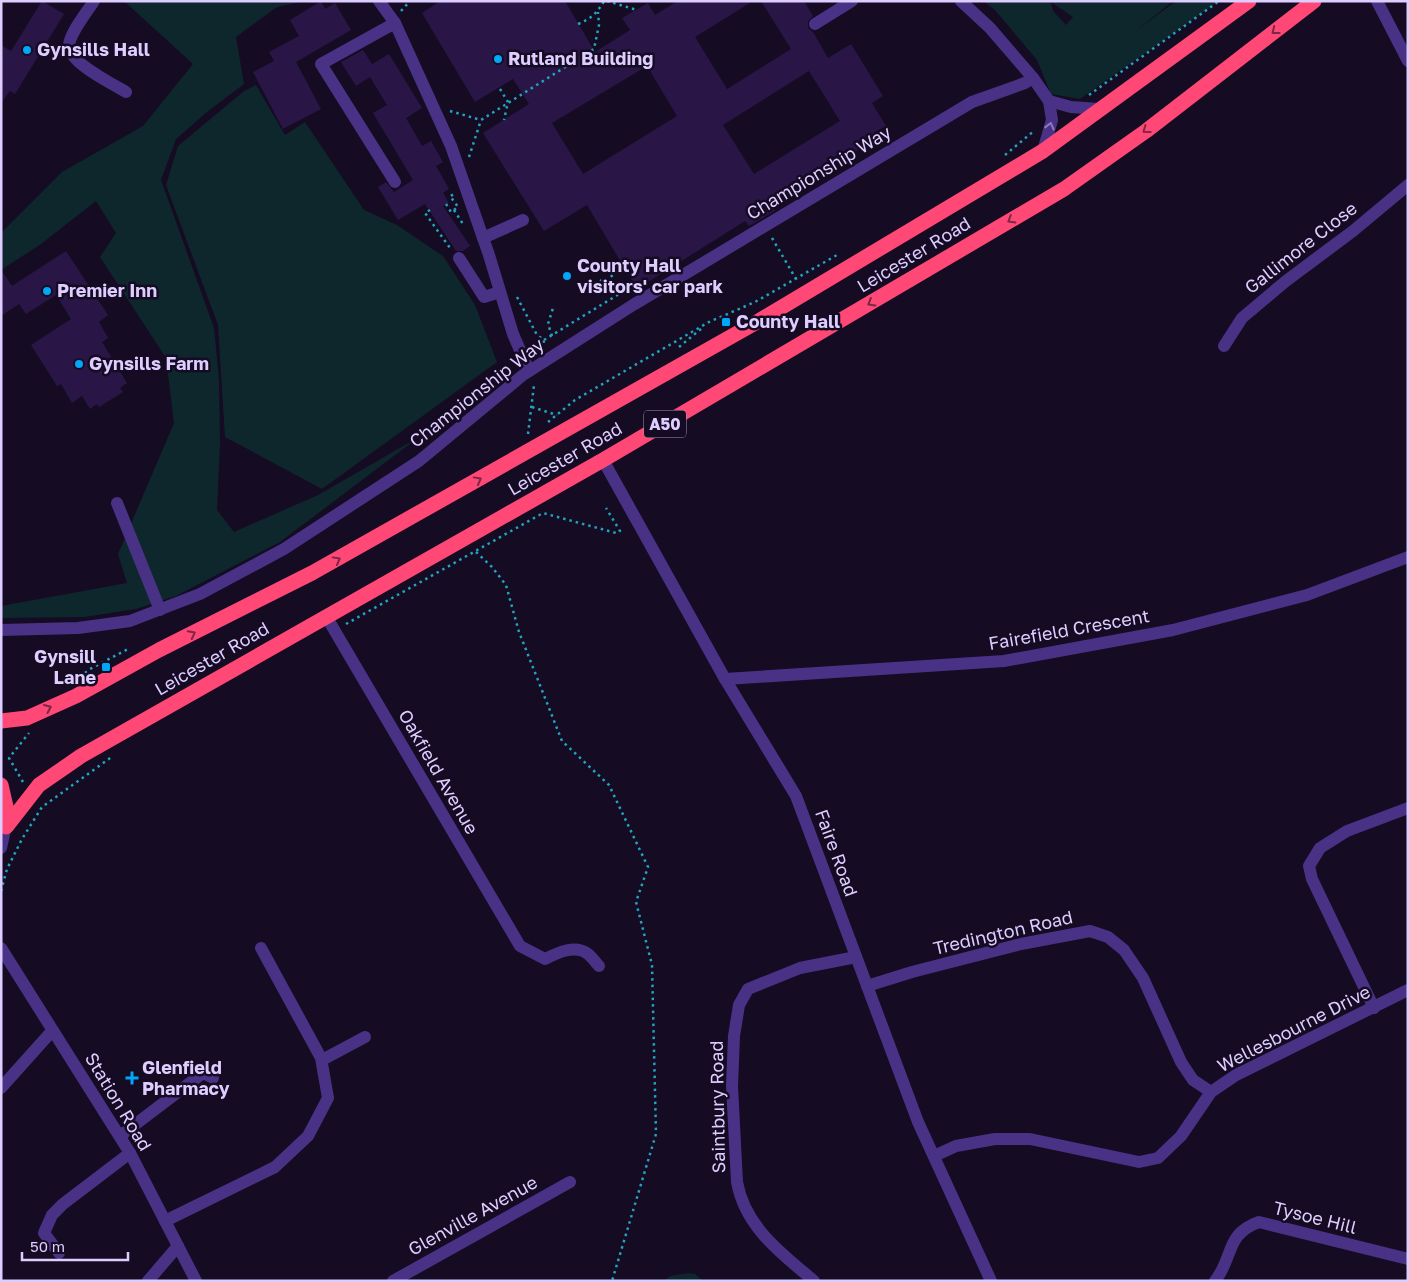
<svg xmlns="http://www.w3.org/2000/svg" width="1409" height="1282" font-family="'Golos Text',sans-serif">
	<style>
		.green { fill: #0e272d; fill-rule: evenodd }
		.building { fill: #2a1646; fill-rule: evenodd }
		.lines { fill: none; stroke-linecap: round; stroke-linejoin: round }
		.path { stroke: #22a3be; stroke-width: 2.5; stroke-dasharray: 2.5 4; stroke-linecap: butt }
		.minor { stroke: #493286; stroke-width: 12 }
		.highway { stroke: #ff4875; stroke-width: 15 }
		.oneway { stroke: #7e2648 }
		.oneway2 { stroke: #8c78bc }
		.poi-dot { fill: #00a6f8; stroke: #150b23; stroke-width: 2 }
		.labels { text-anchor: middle; stroke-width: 5; stroke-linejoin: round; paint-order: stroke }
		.shield { fill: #150b23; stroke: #a293bd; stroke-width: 1 }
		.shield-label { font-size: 16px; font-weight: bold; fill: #decdff }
		.poi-label { font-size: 18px; font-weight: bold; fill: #decdff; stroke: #150b23; text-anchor: start }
		.street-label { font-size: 18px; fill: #decdff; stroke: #150b23 }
	</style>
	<rect width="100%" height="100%" fill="#150b23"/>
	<g class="green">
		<polygon points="124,1 305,1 277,7 236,37 244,84 207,112 176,139 161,180 214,328 219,379 220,445 217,510 234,532 318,495 419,437 280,542 176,596 136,609 85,617 1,618 1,606 127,583 118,554 174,423 166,358 100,257 116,233 96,201 41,244 1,270 1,233 62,172 143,126 193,64"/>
		<path d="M 983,1 L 1173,1 L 1137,30 L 1176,1 L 1219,1 L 1080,99 L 1051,94 L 1037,60 L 995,10 ZM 1051,2 L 1073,17 L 1066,25 L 1053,11 Z"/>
		<polygon points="256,85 285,135 305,122 364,210 397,225 443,256 475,305 497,362 322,489 225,437 218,325 166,185 178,146 244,91"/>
		<polygon points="689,1273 695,1274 703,1281 664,1281 670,1276"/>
	</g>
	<g class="building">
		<polygon points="42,1 64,14 15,94 10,91 1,103 1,45 11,51"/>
		<polygon points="321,1 325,9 335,3 351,30 296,62 321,109 283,129 253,72 274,61 269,52 299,36 290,20"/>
		<path d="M 440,1 L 565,1 L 595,52 L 630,30 L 622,18 L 648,3 L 655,15 L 678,1 L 753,1 L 695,37 L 727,89 L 791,49 L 761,1 L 804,1 L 813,16 L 808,21 L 808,28 L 813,32 L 828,58 L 851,44 L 883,96 L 872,103 L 886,126 L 875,132 L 878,138 L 770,203 L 775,211 L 749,226 L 745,221 L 637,289 L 587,205 L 544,231 L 483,133 L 529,104 L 513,79 L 475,102 L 422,13 ZM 647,66 L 677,116 L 583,174 L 552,123 ZM 809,71 L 840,121 L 754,174 L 723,125 Z"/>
		<polygon points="363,50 372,64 389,54 422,108 406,118 422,146 431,141 443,162 436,166 449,189 443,193 449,203 443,206 470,246 463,251 456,251 425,204 398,220 378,187 386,182 394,192 413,180 373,113 387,105 370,77 356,86 341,62"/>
		<polygon points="66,251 108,315 99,322 108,338 102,342 127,383 120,388 123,392 99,407 97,404 90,409 82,396 72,403 61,384 57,386 31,345 71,319 56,295 26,314 19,304 1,316 1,270 12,286"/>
	</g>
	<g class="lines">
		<g class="path">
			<polyline points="607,1 637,10"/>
			<polyline points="401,11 410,1"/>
			<path d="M 578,24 C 591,19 597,13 604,1"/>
			<polyline points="500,89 508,102 504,120"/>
			<polyline points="1089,95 1219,1"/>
			<polyline points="450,111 481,120 594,49 599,25 598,12"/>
			<polyline points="1005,155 1035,130"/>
			<polyline points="469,157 481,120"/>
			<polyline points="446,204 451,212 458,207 450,196 455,194"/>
			<polyline points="430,210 425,213 450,248"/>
			<polyline points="454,210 463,224"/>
			<polyline points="772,238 796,279"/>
			<polyline points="600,280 603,282 613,275"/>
			<polyline points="517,297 537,335 544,340 543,346"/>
			<polyline points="552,336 548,324 553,308"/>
			<polyline points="544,340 624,291"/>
			<polyline points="679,347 701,329"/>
			<polyline points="532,407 557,415"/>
			<polyline points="548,422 575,400 709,322 755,302 837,255"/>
			<polyline points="528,434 534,385"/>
			<polyline points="476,552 492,567 506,585 519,632 562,741 609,785 648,867 636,902 652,965 656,1134 612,1281"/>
			<polyline points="346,624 543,513 616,533 620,531 606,508"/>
			<polyline points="85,673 90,669 130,648"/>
			<polyline points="23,782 9,758 29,733"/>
			<polyline points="1,891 7,869 22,839 42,807 113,756"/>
		</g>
		<g class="minor">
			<path d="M 94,1 C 87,12 69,34 69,46 C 69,63 113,84 126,92"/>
			<polyline points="379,1 395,23 451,146 489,255 513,334 529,371"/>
			<polyline points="961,1 990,28 1033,78 1049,101 1052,120 1043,151"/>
			<polyline points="1377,1 1408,61"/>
			<polyline points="395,23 321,64 395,182"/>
			<polyline points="815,24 852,1"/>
			<polyline points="1049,101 1071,107 1099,109"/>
			<polyline points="483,238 523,220"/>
			<polyline points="459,258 484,297 500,292"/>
			<polyline points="1224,346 1242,318 1286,281 1353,231 1408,185"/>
			<polyline points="603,460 725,679 796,796 918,1122 991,1281"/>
			<polyline points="117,503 160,610"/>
			<path d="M 326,616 L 520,946 L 545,959 C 557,953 575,944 588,954 C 592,957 595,962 599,966"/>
			<polyline points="1,630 78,628 130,621 200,594 284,549 419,461 523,375 633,305 972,102 1025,83 1033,78"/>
			<polyline points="725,679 1004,661 1173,630 1307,595 1408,557"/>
			<polyline points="1,848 5,830"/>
			<polyline points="1,948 130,1153 196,1281"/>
			<polyline points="867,986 912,972 1021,944 1090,931 1108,937 1124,950 1143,978 1181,1062 1193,1080 1211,1092"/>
			<polyline points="1374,1008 1312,879 1309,866 1320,848 1347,831 1408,808"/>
			<polyline points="322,1060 365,1037"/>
			<polyline points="1,1088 52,1031"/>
			<polyline points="120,1136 203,1073 213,1078"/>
			<polyline points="934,1156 956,1146 995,1139 1030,1139 1139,1162 1158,1158 1181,1136 1211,1092 1236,1075 1408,990"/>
			<polyline points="165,1221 275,1167 308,1136 328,1098 321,1058 261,948"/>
			<polyline points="59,1253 44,1233 52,1215 63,1204 130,1153"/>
			<polyline points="148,1281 178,1246"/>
			<polyline points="393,1281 570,1182"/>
			<path d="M 814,1281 C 781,1253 745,1227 737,1182 L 732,1086 L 734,1036 L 739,1005 L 748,989 L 800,968 L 856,957"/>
			<path d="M 1215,1281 C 1234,1257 1225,1234 1259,1222 L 1408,1259"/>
		</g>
		<g class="highway">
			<polyline points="1,721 27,718 76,696 159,650 312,573 757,322 1043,151 1249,1"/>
			<polyline points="1,785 7,811 6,827"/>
			<polyline points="7,826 39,785 81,756 603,460 1064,189 1146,131 1314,1"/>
		</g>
	</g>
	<defs><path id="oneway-chevron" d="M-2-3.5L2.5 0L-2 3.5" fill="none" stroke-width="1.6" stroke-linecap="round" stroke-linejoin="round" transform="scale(1.25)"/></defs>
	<g class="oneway">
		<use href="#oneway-chevron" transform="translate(1275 31) rotate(142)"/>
		<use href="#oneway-chevron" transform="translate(1146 130) rotate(144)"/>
		<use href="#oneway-chevron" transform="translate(1011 220) rotate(149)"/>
		<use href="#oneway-chevron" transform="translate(871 303) rotate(149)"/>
		<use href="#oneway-chevron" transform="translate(478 480) rotate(-29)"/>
		<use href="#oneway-chevron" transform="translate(337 560) rotate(-29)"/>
		<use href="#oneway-chevron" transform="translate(192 634) rotate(-27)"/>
		<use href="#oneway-chevron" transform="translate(48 708) rotate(-24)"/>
	</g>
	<use class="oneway2" href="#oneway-chevron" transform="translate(1050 126) rotate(-76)"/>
	<g class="poi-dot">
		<circle cx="27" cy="50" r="5"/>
		<circle cx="498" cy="59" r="5"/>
		<circle cx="567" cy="276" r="5"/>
		<circle cx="47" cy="291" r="5"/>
		<rect x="721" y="317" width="10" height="10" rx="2.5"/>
		<circle cx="79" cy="364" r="5"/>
		<rect x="101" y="662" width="10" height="10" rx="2.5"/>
		<path d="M129.5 1070.5h5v5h5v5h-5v5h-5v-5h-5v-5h5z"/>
	</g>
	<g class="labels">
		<rect class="shield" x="644" y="410.5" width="42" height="27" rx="4"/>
		<g class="shield-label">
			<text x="665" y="430">A50</text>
		</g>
		<g class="poi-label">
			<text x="37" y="56">Gynsills Hall</text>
			<text x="508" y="65">Rutland Building</text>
			<text x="577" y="272">County Hall<tspan x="577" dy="21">visitors' car park</tspan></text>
			<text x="57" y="297">Premier Inn</text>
			<text x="736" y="328">County Hall</text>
			<text x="89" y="370">Gynsills Farm</text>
			<text x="96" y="663" text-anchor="end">Gynsill<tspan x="96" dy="21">Lane</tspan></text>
			<text x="142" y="1074">Glenfield<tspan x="142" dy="21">Pharmacy</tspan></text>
		</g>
		<g class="street-label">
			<text transform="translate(819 173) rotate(-31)" y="6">Championship Way</text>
			<text transform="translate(1301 248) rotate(-38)" y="6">Gallimore Close</text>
			<text transform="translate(914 255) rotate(-31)" y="6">Leicester Road</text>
			<text transform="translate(477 393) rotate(-38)" y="6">Championship Way</text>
			<text transform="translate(565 459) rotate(-30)" y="6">Leicester Road</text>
			<text transform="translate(1069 630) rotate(-10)" y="6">Fairefield Crescent</text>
			<text transform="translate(212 659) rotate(-30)" y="6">Leicester Road</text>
			<text transform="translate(438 772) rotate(60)" y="6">Oakfield Avenue</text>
			<text transform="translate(836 853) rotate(70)" y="6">Faire Road</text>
			<text transform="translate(1003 933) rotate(-13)" y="6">Tredington Road</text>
			<text transform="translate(1294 1029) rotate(-27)" y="6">Wellesbourne Drive</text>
			<text transform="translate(118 1102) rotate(59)" y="6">Station Road</text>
			<text transform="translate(718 1107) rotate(-91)" y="6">Saintbury Road</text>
			<text transform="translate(473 1216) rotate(-29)" y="6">Glenville Avenue</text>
			<text transform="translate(1315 1218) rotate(14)" y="6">Tysoe Hill</text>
		</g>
	</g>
	<rect width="1409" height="1282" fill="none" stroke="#decdff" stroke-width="5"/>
	<path d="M22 1252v8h106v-8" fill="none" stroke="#decdff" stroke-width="2.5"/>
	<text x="30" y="1252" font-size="15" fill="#decdff" stroke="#150b23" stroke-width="4" paint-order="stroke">50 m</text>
</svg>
